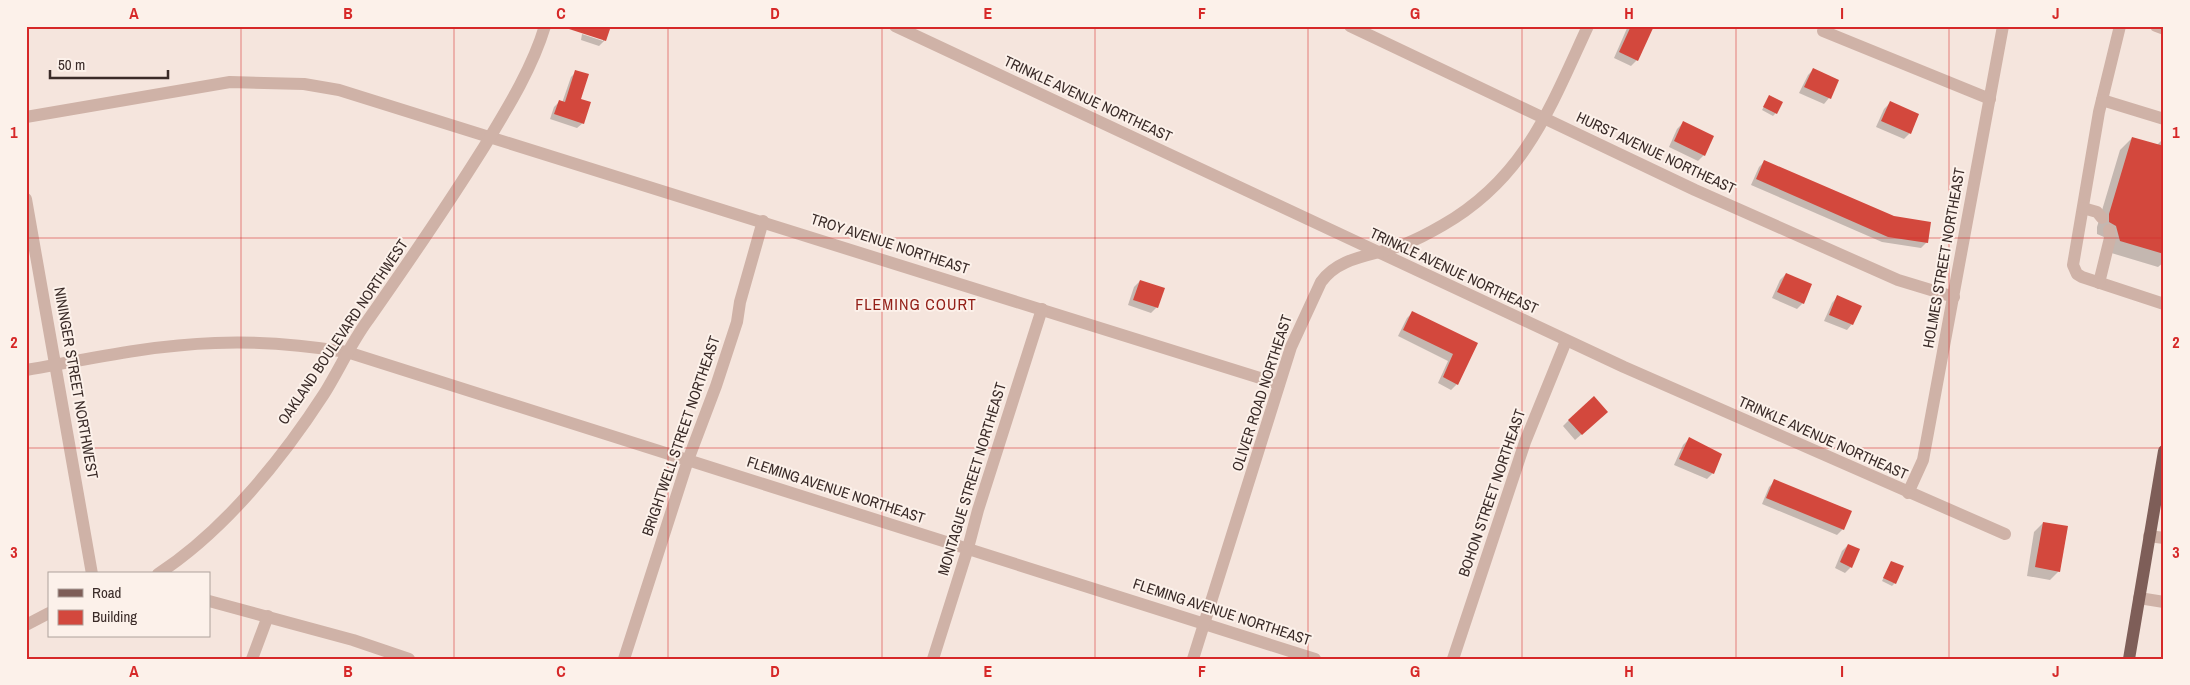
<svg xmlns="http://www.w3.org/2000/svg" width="2190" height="685" font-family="'Archivo Narrow',sans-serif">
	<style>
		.shadow { fill: #0003 }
		.building { fill: #d3483d }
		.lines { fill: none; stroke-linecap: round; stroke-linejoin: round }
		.minor { stroke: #cfb2a7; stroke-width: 12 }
		.major { stroke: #7e5e58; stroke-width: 12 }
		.grid { fill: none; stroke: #d62828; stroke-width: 1; stroke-opacity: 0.55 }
		.labels { text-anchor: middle; stroke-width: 4; stroke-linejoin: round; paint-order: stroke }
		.street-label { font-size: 15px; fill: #3a2b28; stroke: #fcf1ea }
		.neighbourhood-label { font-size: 16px; letter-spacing: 1px; fill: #932018; stroke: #fcf1ea }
		.neatline { fill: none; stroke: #d62828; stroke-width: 2 }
		.grid-label { font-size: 16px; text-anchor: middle; font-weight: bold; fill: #d62828 }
	</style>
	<rect width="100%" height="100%" fill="#f5e5dd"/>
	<g class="shadow">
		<polygon points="1628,26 1653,26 1637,60 1631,66 1614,58"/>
		<polygon points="582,34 603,41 603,38 605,40 599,46 581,40"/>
		<polygon points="1813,70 1838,80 1829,98 1824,104 1799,93 1808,75"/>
		<polygon points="576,72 583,123 577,128 550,119 554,107 559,102 562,103 571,77"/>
		<polygon points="1769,97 1776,113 1773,116 1762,110"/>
		<polygon points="1890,103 1918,115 1910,133 1904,139 1876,127 1884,109"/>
		<polygon points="1683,123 1704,155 1698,161 1669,147 1677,129"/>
		<polygon points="2132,138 2157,145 2161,141 2164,142 2164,262 2158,267 2108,252 2104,237 2097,234 2097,227 2120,150"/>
		<polygon points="1765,161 1927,242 1921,248 1882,242 1751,185 1759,167"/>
		<polygon points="1786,274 1803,303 1797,309 1772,298 1780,280"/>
		<polygon points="1140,281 1157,307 1151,313 1128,305 1134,287"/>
		<polygon points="1837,297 1852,324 1847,330 1824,321 1832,303"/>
		<polygon points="1412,313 1476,343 1457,384 1451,390 1438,383 1448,361 1398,336 1407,318"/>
		<polygon points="1600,418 1575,440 1563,426 1569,420"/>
		<polygon points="1689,439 1713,473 1707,479 1674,465 1683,445"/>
		<polygon points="1775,481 1851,511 1843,529 1837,535 1762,504 1769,487"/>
		<polygon points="2043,523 2059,571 2050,580 2027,576 2034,532"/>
		<polygon points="1848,545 1851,567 1845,573 1835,568 1842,551"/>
		<polygon points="1891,562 1895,583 1892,586 1882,581"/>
	</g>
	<g class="building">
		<polygon points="570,26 611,26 606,41 569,29"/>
		<polygon points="1631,26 1654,26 1638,61 1619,52"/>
		<polygon points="1813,68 1839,80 1831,99 1804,87"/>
		<polygon points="575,70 589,74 581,99 591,102 584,124 554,114 559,100 565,102"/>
		<polygon points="1769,95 1783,102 1777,114 1763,107"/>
		<polygon points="1890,101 1919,114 1911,134 1881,121"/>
		<polygon points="1683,121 1714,136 1705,156 1674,141"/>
		<polygon points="2132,137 2164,146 2164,254 2120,241 2116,226 2109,222 2109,214"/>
		<polygon points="1764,160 1894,216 1931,222 1928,243 1888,237 1756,179"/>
		<polygon points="1786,273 1812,284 1804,304 1777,292"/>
		<polygon points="1140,280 1165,288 1158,308 1133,300"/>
		<polygon points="1837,295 1862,306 1853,325 1829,315"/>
		<polygon points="1412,311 1478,343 1458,385 1443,377 1453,354 1403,330"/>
		<polygon points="1594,396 1608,412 1582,435 1568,420"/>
		<polygon points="1689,437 1722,454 1714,474 1679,459"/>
		<polygon points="1774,479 1852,511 1844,530 1766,498"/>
		<polygon points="2043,522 2068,526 2060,572 2035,567"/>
		<polygon points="1848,544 1860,549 1852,568 1840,562"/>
		<polygon points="1891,561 1904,566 1896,584 1883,578"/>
	</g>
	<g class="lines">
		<g class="minor">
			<polyline points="895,26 1624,367 2005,534"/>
			<polyline points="1350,26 1695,190 1898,280 1954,297"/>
			<polyline points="2120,26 2099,112 2073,265 2077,274 2082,277 2164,304"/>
			<polyline points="2156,26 2164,29"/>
			<polyline points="1823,31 1990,99"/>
			<polyline points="2102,100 2164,119"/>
			<polyline points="26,117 230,82 304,84 339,90 1279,384"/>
			<polyline points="26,199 92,574"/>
			<polyline points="2083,208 2097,212 2102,218"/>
			<polyline points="2099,283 2110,238 2109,230"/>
			<path d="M 26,370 C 88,359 152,345 215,343 C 259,341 303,345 347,352 L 1315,659"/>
			<polyline points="1908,493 1923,460 2003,26"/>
			<polyline points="2149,536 2164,538"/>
			<path d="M 158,574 C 224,531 282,459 324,394 C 339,370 351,343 368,320 C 408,263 447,206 484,147 C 507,109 532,69 545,26"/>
			<polyline points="2139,598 2164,602"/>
			<polyline points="209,601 353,640 409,659"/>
			<polyline points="26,625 49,613"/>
			<polyline points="252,659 268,616"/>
			<polyline points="624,659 688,460 716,386 737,322 740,302 763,221"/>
			<polyline points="933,659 968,548 978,510 1042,309"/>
			<path d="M 1193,659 L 1291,347 L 1321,282 C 1340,255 1376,256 1405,244 C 1418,239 1431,232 1443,225 C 1525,178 1550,108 1588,26"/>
			<polyline points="1453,659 1525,442 1566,341"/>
		</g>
		<polyline class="major" points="2129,659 2164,451"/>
	</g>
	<path class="grid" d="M 241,26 L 241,659M 454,26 L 454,659M 668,26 L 668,659M 882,26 L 882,659M 1095,26 L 1095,659M 1308,26 L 1308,659M 1522,26 L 1522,659M 1736,26 L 1736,659M 1949,26 L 1949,659M 26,238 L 2164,238M 26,448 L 2164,448"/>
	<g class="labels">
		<g class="street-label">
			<text transform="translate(1088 99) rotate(25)" y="5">TRINKLE AVENUE NORTHEAST</text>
			<text transform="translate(1656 153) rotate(25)" y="5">HURST AVENUE NORTHEAST</text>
			<text transform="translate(890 244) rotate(18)" y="5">TROY AVENUE NORTHEAST</text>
			<text transform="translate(1944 258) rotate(-80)" y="5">HOLMES STREET NORTHEAST</text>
			<text transform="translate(1454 271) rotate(25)" y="5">TRINKLE AVENUE NORTHEAST</text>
			<text transform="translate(343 332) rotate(-56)" y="5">OAKLAND BOULEVARD NORTHWEST</text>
			<text transform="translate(76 383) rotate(80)" y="5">NININGER STREET NORTHWEST</text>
			<text transform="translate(1262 393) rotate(-72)" y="5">OLIVER ROAD NORTHEAST</text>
			<text transform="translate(681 436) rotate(-71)" y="5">BRIGHTWELL STREET NORTHEAST</text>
			<text transform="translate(1823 438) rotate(24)" y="5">TRINKLE AVENUE NORTHEAST</text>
			<text transform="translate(972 479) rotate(-73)" y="5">MONTAGUE STREET NORTHEAST</text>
			<text transform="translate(836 490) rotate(18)" y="5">FLEMING AVENUE NORTHEAST</text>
			<text transform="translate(1492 493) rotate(-71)" y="5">BOHON STREET NORTHEAST</text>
			<text transform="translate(1222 612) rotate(18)" y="5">FLEMING AVENUE NORTHEAST</text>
		</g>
		<g class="neighbourhood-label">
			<text x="916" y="310">FLEMING COURT</text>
		</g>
	</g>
	<rect width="2190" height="685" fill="none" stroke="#fcf1ea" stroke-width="55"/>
	<rect x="48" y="572" width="162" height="65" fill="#fcf1ea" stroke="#aea29c"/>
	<rect x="58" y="589" width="25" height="8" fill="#7e5e58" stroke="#aea29c"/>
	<text x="92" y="598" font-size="15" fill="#3a2b28">Road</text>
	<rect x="58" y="610" width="25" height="15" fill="#d3483d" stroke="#aea29c"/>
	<text x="92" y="622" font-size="15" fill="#3a2b28">Building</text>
	<path d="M50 70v8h118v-8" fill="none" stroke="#3a2b28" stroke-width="2.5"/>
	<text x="58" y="70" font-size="15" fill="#3a2b28" stroke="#fcf1ea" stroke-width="4" paint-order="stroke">50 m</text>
	<rect x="28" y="28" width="2134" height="630" class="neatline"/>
	<g class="grid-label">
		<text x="134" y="19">A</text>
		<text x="348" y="19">B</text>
		<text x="561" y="19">C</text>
		<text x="775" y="19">D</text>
		<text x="988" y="19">E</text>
		<text x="1202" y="19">F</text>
		<text x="1415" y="19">G</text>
		<text x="1629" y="19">H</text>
		<text x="1842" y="19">I</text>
		<text x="2056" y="19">J</text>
		<text x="14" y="138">1</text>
		<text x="2176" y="138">1</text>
		<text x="14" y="348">2</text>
		<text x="2176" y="348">2</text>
		<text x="14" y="558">3</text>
		<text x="2176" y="558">3</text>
		<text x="134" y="677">A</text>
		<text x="348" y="677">B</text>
		<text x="561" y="677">C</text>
		<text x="775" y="677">D</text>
		<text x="988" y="677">E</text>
		<text x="1202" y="677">F</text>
		<text x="1415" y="677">G</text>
		<text x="1629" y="677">H</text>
		<text x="1842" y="677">I</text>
		<text x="2056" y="677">J</text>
	</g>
</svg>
